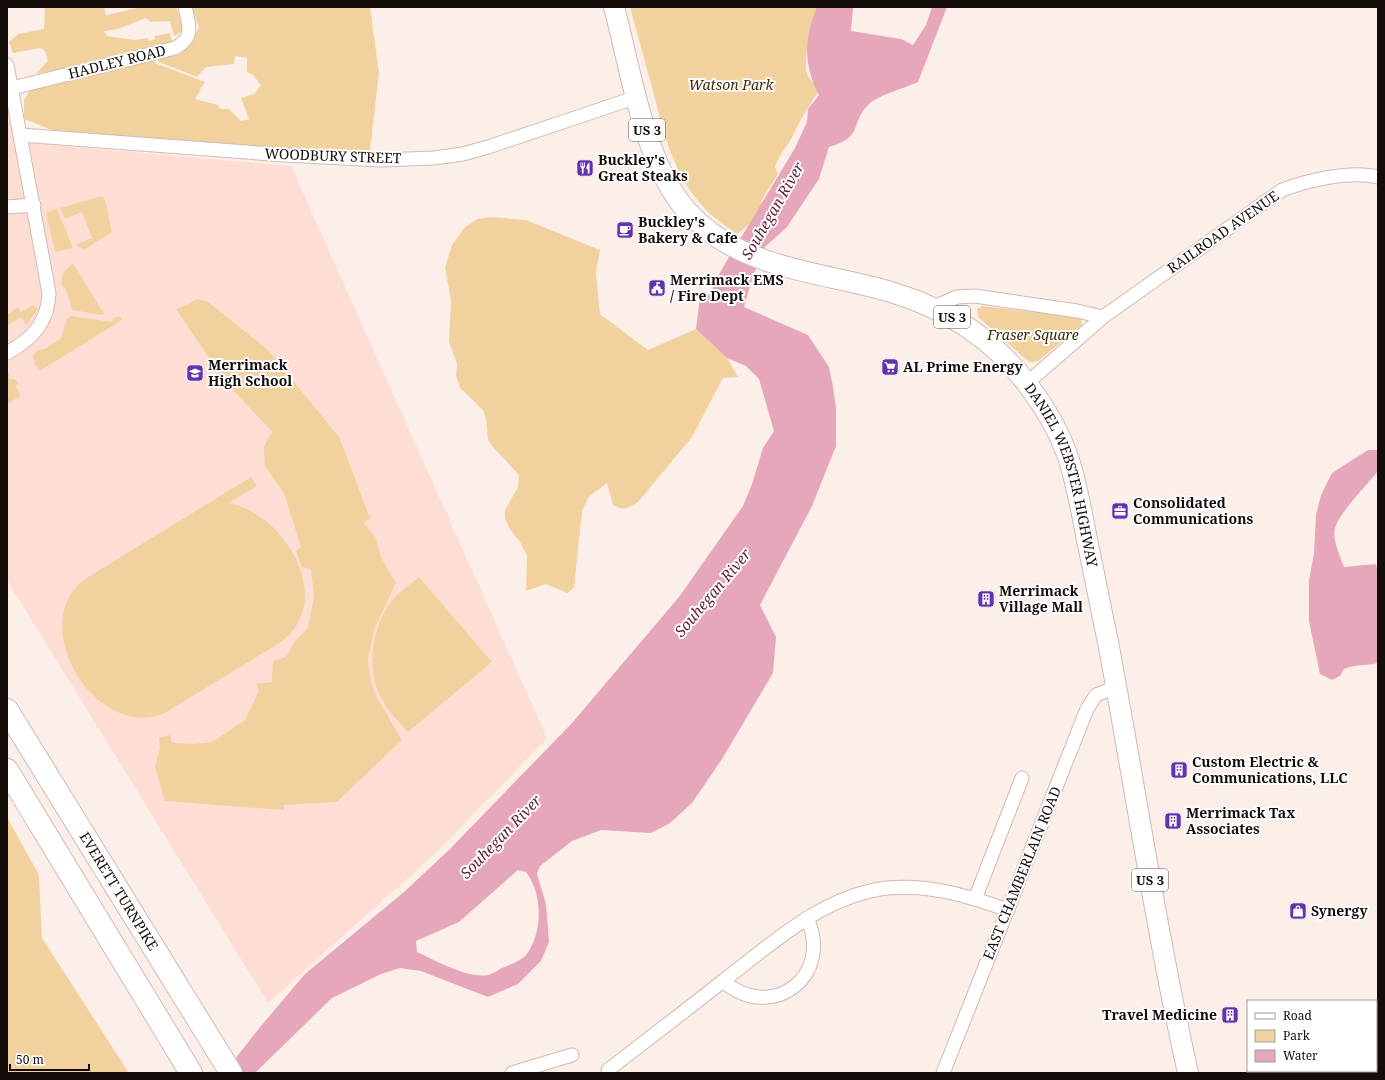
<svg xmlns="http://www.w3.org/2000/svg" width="1385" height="1080" font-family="'Noto Serif',serif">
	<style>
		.built { fill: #feded4 }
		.green { fill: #f1d29f }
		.water { fill: #e6a7bb; fill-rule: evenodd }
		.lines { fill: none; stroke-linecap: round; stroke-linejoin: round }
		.street-casing { stroke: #d0bab3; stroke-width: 15 }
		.primary-casing { stroke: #d0bab3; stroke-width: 22 }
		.highway-casing { stroke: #d0bab3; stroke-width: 24 }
		.street { stroke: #fff; stroke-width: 13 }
		.primary { stroke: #fff; stroke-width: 20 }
		.highway { stroke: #fff; stroke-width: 22 }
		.labels { text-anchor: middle; stroke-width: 4; stroke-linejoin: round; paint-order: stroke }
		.shield { fill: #fff; stroke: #5a5553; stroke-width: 1 }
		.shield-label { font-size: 13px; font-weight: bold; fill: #130c09 }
		.street-label { font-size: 14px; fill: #130c09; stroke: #fff }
		.park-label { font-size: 14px; font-style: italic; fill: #3f2a00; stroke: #fff }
		.poi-label { font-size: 14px; font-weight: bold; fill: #130c09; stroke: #fff; text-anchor: start }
		.water-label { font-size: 15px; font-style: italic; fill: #641b3b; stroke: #fff }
	</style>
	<rect width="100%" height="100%" fill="#fceee9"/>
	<polygon class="built" points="13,121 17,142 291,166 547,738 438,851 268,1003 7,580 7,122"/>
	<g class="green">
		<polygon points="45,7 104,7 106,15 142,7 176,7 184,31 174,36 170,21 151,22 146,18 118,29 104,31 107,36 135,40 148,38 149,41 155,39 155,36 170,33 173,45 36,74 48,61 45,51 40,48 13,53 9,42 18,34 44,29"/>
		<polygon points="192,7 370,7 379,73 370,151 343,150 285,152 52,130 24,119 24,100 34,83 151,54 155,63 205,82 195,99 218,105 220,109 229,109 241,121 249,119 241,98 254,94 261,85 253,75 247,72 247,58 235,56 234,64 206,67 197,77 159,62 156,57 188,46 199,28"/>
		<path d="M 630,7 L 818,7 C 814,25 802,56 807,74 C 810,81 818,85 819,91 C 808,106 800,121 792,137 C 786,148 779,156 775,167 L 778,174 L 761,201 L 765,205 L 751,223 L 737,234 C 721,223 706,212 694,196 C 672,166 663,131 654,95 C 646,66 638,36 630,7 Z"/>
		<polygon points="102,196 105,200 112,232 85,249 78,247 77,244 92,238 82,212 65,219 60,208"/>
		<polygon points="57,209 73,248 55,252 46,213"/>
		<path d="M 492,217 L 526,220 L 600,250 L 596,273 L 600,314 L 648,350 L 696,329 L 727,358 L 738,377 L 723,378 L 692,437 L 639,501 C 629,509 624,511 613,505 L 607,483 L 589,497 L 582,511 L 574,588 L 567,593 L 546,584 L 526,591 L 527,556 L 520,542 L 509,528 L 505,518 L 505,510 L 518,487 L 519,475 L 493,447 L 488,440 L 486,419 L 483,410 L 460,388 L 456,375 L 457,364 L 449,342 L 451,300 L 445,268 L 452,245 L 464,228 L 477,219 Z"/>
		<path d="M 73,263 L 104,314 L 102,315 L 72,310 L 66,289 L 62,286 C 60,274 64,271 73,263 Z"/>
		<polygon points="196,299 207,301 268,350 339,437 370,518 364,523 375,536 381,557 396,583 374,630 368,659 371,682 376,696 402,740 337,802 284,805 284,810 165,801 155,767 160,748 159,738 170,735 172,743 194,744 212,742 245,720 259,690 256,684 272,682 273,661 286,657 295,641 308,628 314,597 311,569 302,567 296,551 301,547 284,493 265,466 264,446 272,432 223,379 176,309 187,305"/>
		<polygon points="33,305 38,309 26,325 21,317 7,326 7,315 18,307 21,312"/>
		<polygon points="982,306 1081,318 1082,325 1038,361 1029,362 979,318 977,309"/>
		<polygon points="70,316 112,322 113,318 120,316 122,320 40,371 35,364 33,355 38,350 45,349 61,338 67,319"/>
		<polygon points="7,374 9,374 9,379 16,380 19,384 15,386 21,396 7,404"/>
		<path d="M 251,477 L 257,486 L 229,503 C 287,514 338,604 278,644 L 163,714 C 93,740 23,620 88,577 Z"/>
		<path d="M 419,577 L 492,662 L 408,732 C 398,721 388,711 381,698 C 365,667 372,623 395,597 C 402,590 411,583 419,577 Z"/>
		<polygon points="7,817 39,875 42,938 129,1073 7,1073"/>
	</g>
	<g class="water">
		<path d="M 817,7 L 853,7 L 851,31 L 901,39 L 913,45 L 926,25 L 932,7 L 947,7 L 918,82 C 907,87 877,96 869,104 C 849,123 865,137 829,147 L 819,179 L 787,227 L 765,247 L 753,276 L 744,307 L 808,335 L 829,367 L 833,387 L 836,408 L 836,446 L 812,506 L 760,605 L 776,637 L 773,673 L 722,759 L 692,803 L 670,823 L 651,833 L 601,830 L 572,841 L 540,866 L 537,874 L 546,904 L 549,942 L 541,961 L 518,984 L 488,997 L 421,971 L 400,968 L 381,974 L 332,998 L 255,1073 L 224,1073 L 261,1026 L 305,974 L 404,892 L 449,850 L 572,723 L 679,597 L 743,506 L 752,484 L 763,448 L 774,431 L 759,379 L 746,366 L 727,358 L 696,329 L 700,297 L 711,294 L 716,279 L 795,148 L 807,122 L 808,109 L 819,95 C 803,64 804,38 817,7 ZM 518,870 L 526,872 C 543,894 543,933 526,955 C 521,961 509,965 502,968 C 498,970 493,974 488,975 C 469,979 434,960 417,952 L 416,941 L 459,922 Z"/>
		<path d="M 1368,450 L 1378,450 L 1378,471 C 1366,486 1340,512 1335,528 C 1332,539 1340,556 1344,567 L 1375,564 L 1378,569 L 1378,663 C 1365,666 1356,664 1344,669 L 1340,676 L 1332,680 L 1320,674 L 1309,621 L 1309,580 L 1314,554 L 1316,515 L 1321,495 L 1332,473 Z"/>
	</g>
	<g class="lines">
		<defs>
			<g id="street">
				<path d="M 7,65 L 49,293 C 48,323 32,339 7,353"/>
				<path d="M 12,88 L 175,48 C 195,37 189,26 185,7"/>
				<polyline points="21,135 285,155 382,160 434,158 463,154 488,147 637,97"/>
				<polyline points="7,207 34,205"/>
				<path d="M 934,307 L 957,297 L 975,296 L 1077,311 L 1103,317 L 1282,190 C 1309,180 1351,170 1378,177"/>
				<polyline points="1027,383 1103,317"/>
				<polyline points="975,899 1022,778"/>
				<path d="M 723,981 C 771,1023 834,977 807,918"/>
				<path d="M 608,1070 C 647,1040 685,1011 723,981 C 773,943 822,896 887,888 C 930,884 968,896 1008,910"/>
				<polyline points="512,1073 572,1055"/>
				<polyline points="943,1073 1087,709 1096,695 1116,687"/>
			</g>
			<g id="primary">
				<path id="s1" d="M 614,7 C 630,67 642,151 679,201 C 730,270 819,270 894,293 C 947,309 995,340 1028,385 C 1044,406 1058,429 1067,454 C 1077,483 1082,514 1088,545 C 1095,577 1101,610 1108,642 C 1135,786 1156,930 1188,1073"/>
			</g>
			<g id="highway">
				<path id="s2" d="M 7,710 L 231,1073"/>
				<polyline points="7,770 191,1073"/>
			</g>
		</defs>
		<use href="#street" class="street-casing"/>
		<use href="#primary" class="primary-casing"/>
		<use href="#highway" class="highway-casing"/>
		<use href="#street" class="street"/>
		<use href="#primary" class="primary"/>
		<use href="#highway" class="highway"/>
	</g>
	<defs>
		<symbol id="restaurant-square" viewBox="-11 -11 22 22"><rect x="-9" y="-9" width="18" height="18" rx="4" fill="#6234ab" stroke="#fff"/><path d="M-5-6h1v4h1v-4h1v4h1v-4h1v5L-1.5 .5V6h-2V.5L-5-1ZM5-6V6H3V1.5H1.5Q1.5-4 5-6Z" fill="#fff"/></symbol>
		<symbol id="cafe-square" viewBox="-11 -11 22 22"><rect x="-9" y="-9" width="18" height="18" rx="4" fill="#6234ab" stroke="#fff"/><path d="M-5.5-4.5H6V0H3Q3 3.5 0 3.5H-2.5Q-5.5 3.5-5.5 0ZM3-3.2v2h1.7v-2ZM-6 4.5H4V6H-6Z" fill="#fff"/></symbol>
		<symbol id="civic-square" viewBox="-11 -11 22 22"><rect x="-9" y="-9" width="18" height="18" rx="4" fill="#6234ab" stroke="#fff"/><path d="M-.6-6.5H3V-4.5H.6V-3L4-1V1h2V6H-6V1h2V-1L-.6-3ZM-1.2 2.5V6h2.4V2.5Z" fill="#fff"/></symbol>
		<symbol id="supermarket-square" viewBox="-11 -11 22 22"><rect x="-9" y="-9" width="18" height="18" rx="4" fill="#6234ab" stroke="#fff"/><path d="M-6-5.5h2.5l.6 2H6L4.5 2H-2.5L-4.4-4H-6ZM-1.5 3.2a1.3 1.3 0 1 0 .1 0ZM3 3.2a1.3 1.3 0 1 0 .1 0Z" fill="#fff"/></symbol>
		<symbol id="school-square" viewBox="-11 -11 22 22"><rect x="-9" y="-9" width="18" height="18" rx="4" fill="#6234ab" stroke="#fff"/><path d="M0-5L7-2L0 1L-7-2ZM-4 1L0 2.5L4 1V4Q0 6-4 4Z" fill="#fff"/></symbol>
		<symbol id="office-square" viewBox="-11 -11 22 22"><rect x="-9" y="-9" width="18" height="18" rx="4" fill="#6234ab" stroke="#fff"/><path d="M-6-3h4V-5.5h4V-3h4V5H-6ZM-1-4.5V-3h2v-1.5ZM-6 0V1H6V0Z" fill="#fff"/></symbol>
		<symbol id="building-square" viewBox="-11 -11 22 22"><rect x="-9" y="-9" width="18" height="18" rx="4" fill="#6234ab" stroke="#fff"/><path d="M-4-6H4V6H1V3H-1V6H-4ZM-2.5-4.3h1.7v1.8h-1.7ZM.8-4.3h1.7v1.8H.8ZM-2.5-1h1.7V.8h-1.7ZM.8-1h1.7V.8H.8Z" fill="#fff"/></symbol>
		<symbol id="shop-square" viewBox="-11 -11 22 22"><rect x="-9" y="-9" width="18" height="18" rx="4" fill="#6234ab" stroke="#fff"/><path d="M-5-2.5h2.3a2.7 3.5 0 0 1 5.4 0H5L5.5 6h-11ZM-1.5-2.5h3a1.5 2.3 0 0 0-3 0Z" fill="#fff"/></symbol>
	</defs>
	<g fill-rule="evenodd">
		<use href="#restaurant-square" x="575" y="158" width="20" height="20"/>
		<use href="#cafe-square" x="615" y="220" width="20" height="20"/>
		<use href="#civic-square" x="647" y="278" width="20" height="20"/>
		<use href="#supermarket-square" x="880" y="357" width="20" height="20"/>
		<use href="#school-square" x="185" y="363" width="20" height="20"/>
		<use href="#office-square" x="1110" y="501" width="20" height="20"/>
		<use href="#building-square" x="976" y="589" width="20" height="20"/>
		<use href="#building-square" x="1169" y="760" width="20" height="20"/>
		<use href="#building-square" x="1163" y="811" width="20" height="20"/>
		<use href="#shop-square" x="1288" y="901" width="20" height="20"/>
		<use href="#building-square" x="1220" y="1005" width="20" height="20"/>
	</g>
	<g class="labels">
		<g class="shield">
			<rect x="629" y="119" width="36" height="22" rx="3"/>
			<rect x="934" y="306" width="36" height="22" rx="3"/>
			<rect x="1132" y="869" width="36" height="22" rx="3"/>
		</g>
		<g class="shield-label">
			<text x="647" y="135">US 3</text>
			<text x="952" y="322">US 3</text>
			<text x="1150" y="885">US 3</text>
		</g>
		<g class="street-label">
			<text transform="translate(117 62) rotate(-14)" y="5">HADLEY ROAD</text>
			<text transform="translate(333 156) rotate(2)" y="5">WOODBURY STREET</text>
			<text transform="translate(1223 232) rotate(-35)" y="5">RAILROAD AVENUE</text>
			<text dy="5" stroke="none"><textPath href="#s1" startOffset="708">DANIEL WEBSTER HIGHWAY</textPath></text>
			<text transform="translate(1022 873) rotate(-68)" y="5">EAST CHAMBERLAIN ROAD</text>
			<text dy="5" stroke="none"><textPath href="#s2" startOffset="213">EVERETT TURNPIKE</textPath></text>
		</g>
		<g class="park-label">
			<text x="731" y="90">Watson Park</text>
			<text x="1033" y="340">Fraser Square</text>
		</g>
		<g class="poi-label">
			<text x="598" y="165">Buckley's<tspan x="598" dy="16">Great Steaks</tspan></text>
			<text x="638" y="227">Buckley's<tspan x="638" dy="16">Bakery &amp; Cafe</tspan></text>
			<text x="670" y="285">Merrimack EMS<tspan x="670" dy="16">/ Fire Dept</tspan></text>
			<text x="208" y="370">Merrimack<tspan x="208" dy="16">High School</tspan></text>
			<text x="903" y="372">AL Prime Energy</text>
			<text x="1133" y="508">Consolidated<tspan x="1133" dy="16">Communications</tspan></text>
			<text x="999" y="596">Merrimack<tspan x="999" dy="16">Village Mall</tspan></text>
			<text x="1192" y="767">Custom Electric &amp;<tspan x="1192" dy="16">Communications, LLC</tspan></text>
			<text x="1186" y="818">Merrimack Tax<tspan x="1186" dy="16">Associates</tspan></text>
			<text x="1311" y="916">Synergy</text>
			<text x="1217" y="1020" text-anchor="end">Travel Medicine</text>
		</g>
		<g class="water-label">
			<text transform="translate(773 211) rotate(-60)" y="5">Souhegan River</text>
			<text transform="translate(713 593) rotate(-50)" y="5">Souhegan River</text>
			<text transform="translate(501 837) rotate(-46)" y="5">Souhegan River</text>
		</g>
	</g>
	<rect width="1385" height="1080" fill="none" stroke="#130c09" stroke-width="16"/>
	<rect x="1247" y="1000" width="130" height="72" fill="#ffffff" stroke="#a19e9d"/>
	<rect x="1255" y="1013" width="20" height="6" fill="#ffffff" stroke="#a19e9d"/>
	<text x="1283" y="1020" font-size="12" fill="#130c09">Road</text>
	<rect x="1255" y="1030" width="20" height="12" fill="#f1d29f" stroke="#a19e9d"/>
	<text x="1283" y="1040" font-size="12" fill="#130c09">Park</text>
	<rect x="1255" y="1050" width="20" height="12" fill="#e6a7bb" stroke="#a19e9d"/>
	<text x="1283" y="1060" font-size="12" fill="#130c09">Water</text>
	<path d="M10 1064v6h79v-6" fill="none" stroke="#130c09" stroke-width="2"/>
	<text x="16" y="1064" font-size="12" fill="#130c09" stroke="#ffffff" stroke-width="3" paint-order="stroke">50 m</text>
</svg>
